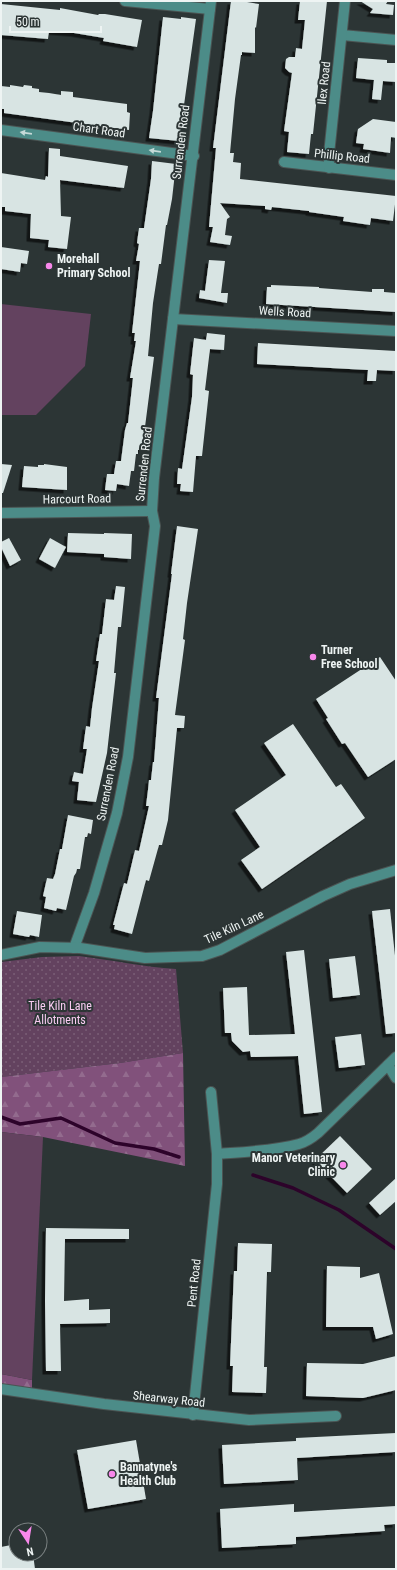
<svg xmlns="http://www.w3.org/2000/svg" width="397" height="1570" font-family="'Roboto Condensed',sans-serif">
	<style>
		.grass { fill: url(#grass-dots) }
		.forest { fill: url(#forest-firs) }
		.park { fill: #63425f }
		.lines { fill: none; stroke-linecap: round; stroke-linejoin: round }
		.stream { stroke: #2d032a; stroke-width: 3.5 }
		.building { fill: #d8e4e3; filter: url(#shadow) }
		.minor-casing { stroke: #4b5453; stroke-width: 12 }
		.minor { stroke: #4c8c88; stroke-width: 10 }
		.oneway { fill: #c6dad8 }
		.poi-dot { fill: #f888eb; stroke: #2c3535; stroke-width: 1.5 }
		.labels { text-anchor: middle; stroke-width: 4; stroke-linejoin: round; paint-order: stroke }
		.street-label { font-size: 12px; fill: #eef4f3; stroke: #2c3535 }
		.poi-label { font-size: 12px; font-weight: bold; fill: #eef4f3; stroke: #2c3535; text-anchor: start }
		.park-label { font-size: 12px; fill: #f9ccf2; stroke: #2c3535 }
	</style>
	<defs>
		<pattern id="grass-dots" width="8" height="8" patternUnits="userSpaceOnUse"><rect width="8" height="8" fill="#63425f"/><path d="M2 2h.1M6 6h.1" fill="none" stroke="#7a5e76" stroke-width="1.8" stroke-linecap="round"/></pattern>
		<pattern id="forest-firs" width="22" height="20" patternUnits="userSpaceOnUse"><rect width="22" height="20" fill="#81517b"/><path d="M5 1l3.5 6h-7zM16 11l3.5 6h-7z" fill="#936b8e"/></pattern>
		<filter id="shadow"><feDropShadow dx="-3.5" dy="3.5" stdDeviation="0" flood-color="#0009"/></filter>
	</defs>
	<rect width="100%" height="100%" fill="#2c3535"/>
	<path class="grass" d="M 79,956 C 112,960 143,967 176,969 L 183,1053 L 120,1063 L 1,1077 L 1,962 L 42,957 Z"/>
	<g class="forest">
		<polygon points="183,1053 185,1166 43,1137 1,1132 1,1077 120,1063"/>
		<polygon points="1,1374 32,1380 32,1389 1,1384"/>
	</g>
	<g class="park">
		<polygon points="1,304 91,314 85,366 36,415 1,415"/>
		<polygon points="1,1132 43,1137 32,1380 1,1374"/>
	</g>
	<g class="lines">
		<g class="stream">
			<polyline points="1,1117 20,1124 61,1118 115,1143 154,1149 179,1157"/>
			<polyline points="253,1175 293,1188 339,1210 396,1249"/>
		</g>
	</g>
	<g class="building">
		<polygon points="231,1 247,1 247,2 259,4 256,28 255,27 255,53 242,52 242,55 241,55 235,99 230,153 234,153 233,162 241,163 240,179 396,196 393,221 371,218 370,225 343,221 344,217 309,212 309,211 272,207 271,210 265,209 265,206 220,203 230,217 227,219 225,235 232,236 230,245 210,242 213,227 209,227 216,148 213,148"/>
		<polygon points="300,1 327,1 313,134 311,134 309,154 287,152 289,132 284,131 292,73 289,72 285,68 286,59 289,57 295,57 296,48 302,49 305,20 298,20"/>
		<polygon points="360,1 388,1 386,4 394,5 393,15 370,13 373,9"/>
		<polygon points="1,4 60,10 60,8 98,15 99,14 105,14 142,20 137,47 103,41 104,38 74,33 49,31 48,39 1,35"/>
		<polygon points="163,17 181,19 181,17 196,19 179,141 149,138 153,111"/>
		<polygon points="358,58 387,60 387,63 396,63 396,82 383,81 381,100 372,99 374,80 356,78"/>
		<polygon points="10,85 23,87 24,85 32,86 32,88 39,89 39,92 49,93 61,95 61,91 73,92 73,97 127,104 127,112 130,113 129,130 4,113 4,109 1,109 1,86 10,87"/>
		<polygon points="373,119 396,122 396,138 391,137 390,153 363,149 364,144 356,143 358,129"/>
		<polygon points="49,148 60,149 60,156 128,166 124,188 60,180 61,216 71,217 67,249 48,247 49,240 30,238 31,214 5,211 5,207 1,207 1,173 45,180 46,176 48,177"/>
		<polygon points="152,161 176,164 172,199 167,225 166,225 161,264 159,264 153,303 148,356 154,357 153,365 142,450 138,450 138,454 136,454 134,471 131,471 129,486 117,484 116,491 105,490 107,474 114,474 116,461 121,461 125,430 127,423 128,423 133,378 130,378 136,341 134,341 135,333 132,333 140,261 136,261 139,244 137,243 139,228 144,228 151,179"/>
		<polygon points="1,247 29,251 27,264 21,263 20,272 1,269"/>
		<polygon points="209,260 225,261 221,293 228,293 227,303 199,298 200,290 205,291"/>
		<polygon points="271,285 319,287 319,288 372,292 372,289 384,289 384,292 396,293 396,312 266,304 267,287 271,287"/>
		<polygon points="207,333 225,335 224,350 210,349 205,390 209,391 202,456 196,456 193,492 180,491 181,484 177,484 178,468 182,469 192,397 193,375 190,374 194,338 206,340"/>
		<polygon points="258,343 396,351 396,371 377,370 376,381 367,381 368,370 257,364"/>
		<polygon points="1,464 12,465 3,493 1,493"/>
		<polygon points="44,464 67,467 67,490 22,487 24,466 38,467 38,465 44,465"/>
		<polygon points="177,526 198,529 187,603 183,639 185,640 175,715 185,716 184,728 177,728 168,820 162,845 159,845 149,881 146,880 132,934 114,929 115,925 113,925 124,883 127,884 135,850 139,851 149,806 146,806 148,790 149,780 151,780 153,762 154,762 159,698 156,698 172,574 171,574"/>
		<polygon points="68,533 104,534 104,533 132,534 131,559 104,557 104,554 67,552"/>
		<polygon points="9,538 21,560 10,566 1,547 1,542"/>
		<polygon points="50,538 66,547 55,568 39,559"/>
		<polygon points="116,586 125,587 121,627 118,627 114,673 116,673 107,753 96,802 77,800 79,782 72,781 74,772 83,774 87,749 83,749 86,726 90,727 92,708 99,661 96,661 100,634 102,634 106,599 114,600"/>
		<polygon points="380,657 396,681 396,759 368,777 345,743 342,744 326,719 328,718 316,699"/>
		<polygon points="293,724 336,787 341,784 365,818 262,889 241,860 260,847 235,810 286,775 264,743"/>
		<polygon points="68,815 93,820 91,834 88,833 87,837 85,837 80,869 77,869 76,873 74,876 66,910 57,908 56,911 44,908 46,897 43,896 47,878 53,879 55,874 60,849 62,849"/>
		<polygon points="390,909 396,965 396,1033 386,1034 372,911"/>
		<polygon points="17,911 42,915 39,937 30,935 29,937 13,934"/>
		<polygon points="304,950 322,1112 304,1114 298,1056 251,1057 250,1051 243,1052 232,1041 231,1033 225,1033 223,988 247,987 249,1035 295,1034 286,952"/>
		<polygon points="355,956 360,995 333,998 329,959"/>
		<polygon points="361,1034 365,1065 339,1068 335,1037"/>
		<polygon points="340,1136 372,1169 347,1193 315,1160"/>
		<polygon points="396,1178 396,1201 380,1215 369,1203"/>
		<polygon points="46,1228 129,1229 129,1239 65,1239 64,1301 89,1299 89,1310 110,1309 110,1323 60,1324 61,1371 46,1371 45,1301"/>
		<polygon points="238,1243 272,1244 271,1272 267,1272 264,1367 267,1367 266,1393 232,1392 233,1366 230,1366 234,1271 237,1271"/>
		<polygon points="327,1266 360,1267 360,1278 379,1273 393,1334 376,1339 373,1327 326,1327"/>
		<polygon points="396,1356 396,1390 363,1398 306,1396 307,1363 363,1364"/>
		<polygon points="396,1433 396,1452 297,1458 298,1480 224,1484 222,1445 296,1441 296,1438"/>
		<polygon points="136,1440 146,1499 88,1509 77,1450"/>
		<polygon points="294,1504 294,1512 396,1506 396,1524 384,1525 385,1531 296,1537 296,1544 222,1548 220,1509"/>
		<polygon points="16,1544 16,1554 33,1554 35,1569 1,1569 1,1547"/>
	</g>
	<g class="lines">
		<defs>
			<g id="minor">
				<polyline points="125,1 210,9"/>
				<polyline points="342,35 396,40"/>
				<polyline points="1,130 194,156"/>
				<polyline points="284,162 396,175"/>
				<polyline points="329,168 329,154 345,1"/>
				<polyline points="173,319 396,331"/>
				<polyline points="1,513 152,511"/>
				<polyline points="74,948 94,893 117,813 128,757 155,526 152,511 154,478 211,1"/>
				<polyline points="1,955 40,947 80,948 145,958 202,956 220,950 323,896 350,884 396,870"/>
				<polyline points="388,1065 396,1078"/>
				<path d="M 217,1154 C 243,1152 273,1151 299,1144 C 306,1142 312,1138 318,1133 L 396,1057"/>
				<polyline points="1,1389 104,1404 249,1420 336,1416"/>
				<polyline points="193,1415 217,1184 217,1154 211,1092"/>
			</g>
		</defs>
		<use href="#minor" class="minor-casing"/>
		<use href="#minor" class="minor"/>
	</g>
	<defs><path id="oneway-solid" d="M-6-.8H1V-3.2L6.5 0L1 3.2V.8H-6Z"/></defs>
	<g class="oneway">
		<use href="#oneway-solid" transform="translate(26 133) rotate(-172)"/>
		<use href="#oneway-solid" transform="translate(155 151) rotate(-172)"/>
	</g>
	<g class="poi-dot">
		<circle cx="49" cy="266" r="4"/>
		<circle cx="313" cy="657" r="4"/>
		<circle cx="343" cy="1165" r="4"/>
		<circle cx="112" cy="1474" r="4"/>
	</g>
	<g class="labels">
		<g class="street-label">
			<text transform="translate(324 83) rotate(-84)" y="4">Ilex Road</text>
			<text transform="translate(99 130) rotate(8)" y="4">Chart Road</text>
			<text transform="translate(181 142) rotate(-83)" y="4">Surrenden Road</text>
			<text transform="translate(342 156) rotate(6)" y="4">Phillip Road</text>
			<text transform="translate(285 312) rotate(3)" y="4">Wells Road</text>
			<text transform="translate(144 464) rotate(-84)" y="4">Surrenden Road</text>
			<text transform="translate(77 499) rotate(-1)" y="4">Harcourt Road</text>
			<text transform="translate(108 784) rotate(-79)" y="4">Surrenden Road</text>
			<text transform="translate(234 927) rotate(-25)" y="4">Tile Kiln Lane</text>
			<text transform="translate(194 1283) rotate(-84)" y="4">Pent Road</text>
			<text transform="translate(169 1399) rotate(6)" y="4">Shearway Road</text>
		</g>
		<g class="poi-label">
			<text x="57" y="263">Morehall<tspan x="57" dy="14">Primary School</tspan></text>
			<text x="321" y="654">Turner<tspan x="321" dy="14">Free School</tspan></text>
			<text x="335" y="1162" text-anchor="end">Manor Veterinary<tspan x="335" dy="14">Clinic</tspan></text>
			<text x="120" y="1471">Bannatyne's<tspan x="120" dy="14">Health Club</tspan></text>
		</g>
		<g class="park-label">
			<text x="60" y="1010">Tile Kiln Lane<tspan x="60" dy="14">Allotments</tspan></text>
		</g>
	</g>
	<rect width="397" height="1570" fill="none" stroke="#eef4f3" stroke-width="4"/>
	<g transform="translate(28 1542) rotate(168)"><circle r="19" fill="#2c3535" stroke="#7a8181"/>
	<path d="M0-3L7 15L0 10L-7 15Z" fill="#f888eb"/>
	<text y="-6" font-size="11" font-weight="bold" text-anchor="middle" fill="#eef4f3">N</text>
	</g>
	<path d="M10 26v6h91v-6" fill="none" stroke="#eef4f3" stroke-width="2"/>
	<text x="16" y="26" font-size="12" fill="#eef4f3" stroke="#2c3535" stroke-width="3" paint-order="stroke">50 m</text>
</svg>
